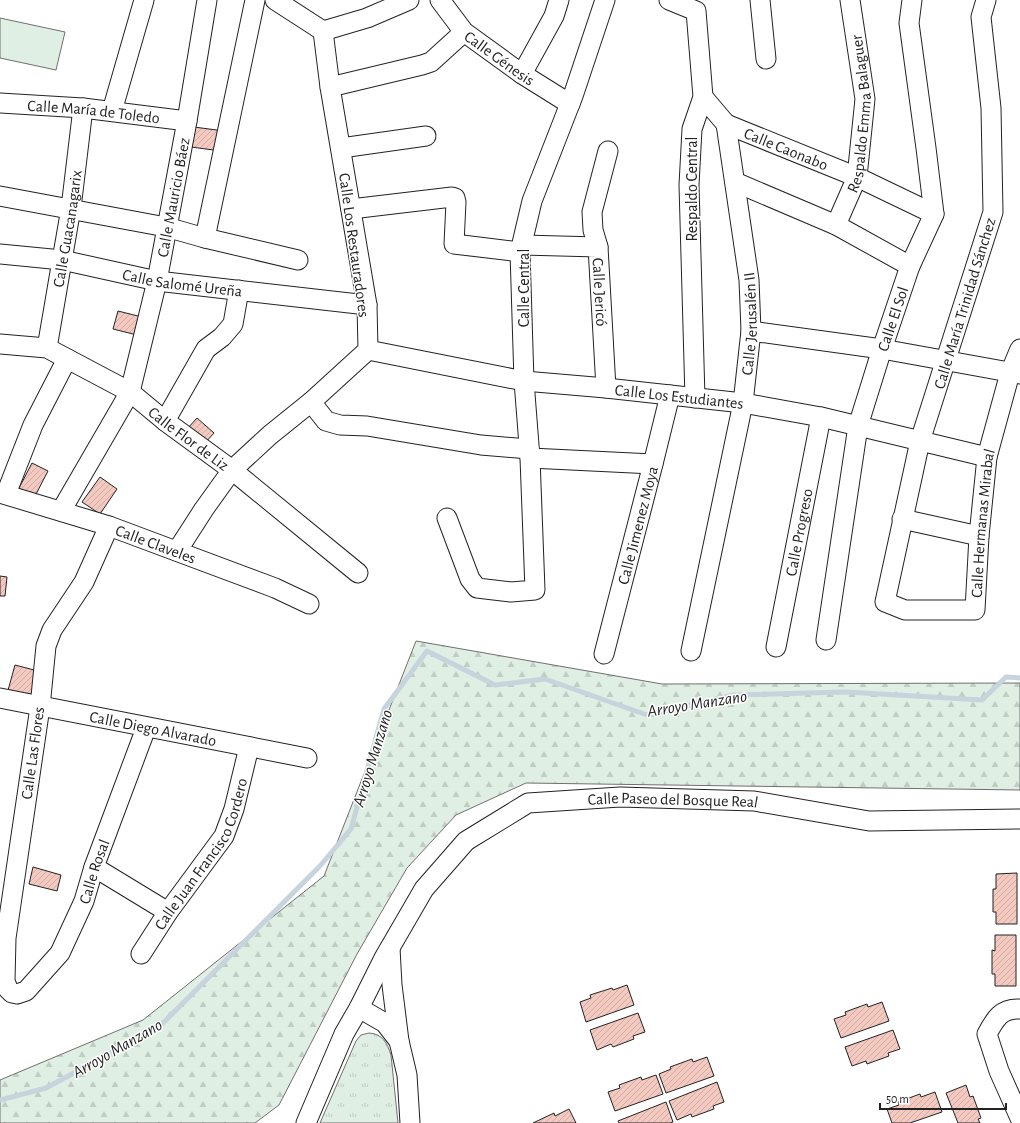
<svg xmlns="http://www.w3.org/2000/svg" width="1020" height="1123" font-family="'Alegreya Sans',sans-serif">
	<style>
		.grass { fill: url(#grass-tufts); stroke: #6f6f6f }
		.forest { fill: url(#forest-firs); stroke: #6f6f6f }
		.garden { fill: #e0efe3; stroke: #6f6f6f }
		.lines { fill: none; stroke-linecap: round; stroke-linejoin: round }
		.stream { stroke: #c7d3dd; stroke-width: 5 }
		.building { fill: url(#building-hatch); stroke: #222 }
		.minor-casing { stroke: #222; stroke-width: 21 }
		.minor { stroke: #fff; stroke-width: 19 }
		.labels { text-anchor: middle; stroke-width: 3; stroke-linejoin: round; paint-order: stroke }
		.street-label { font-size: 16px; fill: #222; stroke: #fff }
		.water-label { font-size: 17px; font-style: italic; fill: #222; stroke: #fff }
	</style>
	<defs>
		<pattern id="grass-tufts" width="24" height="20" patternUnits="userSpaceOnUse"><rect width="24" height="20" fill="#e0efe3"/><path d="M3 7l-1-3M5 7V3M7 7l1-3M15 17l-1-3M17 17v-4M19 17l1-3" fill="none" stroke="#c0cdc2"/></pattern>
		<pattern id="forest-firs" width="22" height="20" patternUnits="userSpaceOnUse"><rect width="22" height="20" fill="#e0efe3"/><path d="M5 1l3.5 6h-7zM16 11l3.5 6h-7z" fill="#c0cdc2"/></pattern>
		<pattern id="building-hatch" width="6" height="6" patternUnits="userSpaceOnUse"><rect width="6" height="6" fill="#f3c9c0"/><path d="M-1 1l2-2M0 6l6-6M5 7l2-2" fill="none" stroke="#d0aca5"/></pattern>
	</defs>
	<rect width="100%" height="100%" fill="#fff"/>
	<path class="grass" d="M 369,1033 C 383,1034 387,1043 391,1055 L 398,1123 L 320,1123 L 356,1041 L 361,1035 Z"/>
	<polygon class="forest" points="416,641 662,684 1020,683 1020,790 526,783 456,815 407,868 357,954 279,1105 255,1123 0,1123 0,1080 143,1020 324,876"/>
	<polygon class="garden" points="0,18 65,32 56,70 0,58"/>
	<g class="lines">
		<polyline class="stream" points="0,1100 46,1088 159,1027 320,866 351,829 384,709 427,651 495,685 545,679 647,715 733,695 846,692 982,700 1006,677 1020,678"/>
	</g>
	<g class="building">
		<polygon points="194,127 224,131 221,151 191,147"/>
		<polygon points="118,311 146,318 141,336 113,329"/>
		<polygon points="197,418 214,433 204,444 187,429"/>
		<polygon points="32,463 48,471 34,498 18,490"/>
		<polygon points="100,477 117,489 100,514 82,502"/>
		<polygon points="0,576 7,577 5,596 0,596"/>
		<polygon points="15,665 38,671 29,701 7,694"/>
		<polygon points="33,867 61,875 57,891 29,884"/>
		<polygon points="1017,873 1017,924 996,924 996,912 993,912 993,889 996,889 996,874"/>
		<polygon points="995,935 1016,935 1016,986 995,986 995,974 992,974 992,950 995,951"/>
		<polygon points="627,985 634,1005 586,1022 580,1002 591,998 590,995 612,988 613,990"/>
		<polygon points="882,1002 889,1021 841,1038 834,1019 846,1015 845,1012 867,1004 868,1007"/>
		<polygon points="638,1013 645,1032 633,1036 634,1039 613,1047 611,1044 597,1050 590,1030"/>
		<polygon points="893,1030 900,1049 888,1053 889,1056 867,1064 866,1061 852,1066 845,1047"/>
		<polygon points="707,1057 714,1076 666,1093 659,1074 671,1069 670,1067 692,1059 693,1062"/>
		<polygon points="656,1075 663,1094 615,1111 608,1092 620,1088 619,1085 641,1077 642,1080"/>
		<polygon points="717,1082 724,1102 713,1106 714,1109 692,1117 691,1114 677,1120 669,1101"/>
		<polygon points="966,1085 970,1097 973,1096 981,1118 978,1119 980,1123 958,1123 946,1093"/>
		<polygon points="935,1092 942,1112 910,1123 892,1123 887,1109 899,1105 898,1102 920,1094 921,1097"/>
		<polygon points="666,1102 673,1122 670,1123 619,1123 618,1121"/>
		<polygon points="569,1109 576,1123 533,1123 554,1113 555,1116"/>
	</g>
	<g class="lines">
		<defs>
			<g id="minor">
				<polyline points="275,0 323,31"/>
				<path id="s1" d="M 440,0 L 464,32 L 522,74 L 570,104"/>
				<polyline points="669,0 696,11 703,97 692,129 689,185 695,398"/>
				<polyline points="760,0 766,59"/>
				<path id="s2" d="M 986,0 L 981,17 L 991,108 L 993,212 L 920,441 L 885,602 L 905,610 L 975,610 L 979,536 L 987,457 L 1010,373 L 1020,349"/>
				<polyline points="323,31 367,18 409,0"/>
				<polyline points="522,74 554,16 559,0"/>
				<polyline points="330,87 422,65 431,62 464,32"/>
				<path id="s3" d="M 0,103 L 83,108 L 187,121"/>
				<polyline points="112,111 144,0"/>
				<path id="s4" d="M 726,124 L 857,177 L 934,214"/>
				<polyline points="341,148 426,136"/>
				<polyline points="735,182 836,225 910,266"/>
				<polyline points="0,196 166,227 205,238 298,260"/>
				<polyline points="351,209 452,197 455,198 456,202 454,244 520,252"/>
				<path id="s5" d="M 836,225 L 857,177 L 865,99 L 850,0"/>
				<polyline points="205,238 255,0"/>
				<path id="s6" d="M 522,245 L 598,247 L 606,388"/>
				<polyline points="598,247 593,230 592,212 608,151"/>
				<path id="s7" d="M 0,254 L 62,260 L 157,281 L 367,305"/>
				<polyline points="751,331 882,349 1020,374"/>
				<path id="s8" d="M 0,344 L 47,348 L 130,392 L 165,421 L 232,470 L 358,573"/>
				<path id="s9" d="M 47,348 L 71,208 L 83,108"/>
				<path id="s10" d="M 368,350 L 524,381 L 606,388 L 743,403 L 821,417 L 987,457"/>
				<polyline points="311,402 326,421 340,425 367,426 481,445 529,449"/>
				<polyline points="165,421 206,349 222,337 233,324 239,290"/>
				<polyline points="530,458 653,464"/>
				<path id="s11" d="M 0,493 L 109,526 L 275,588 L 309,604"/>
				<polyline points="6,494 33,425 67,359"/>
				<path id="s12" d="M 61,511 L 130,392 L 157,281 L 187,121 L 207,0"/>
				<polyline points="447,518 470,579 477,588 511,592 535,590 530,458 524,381 520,252 532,201 573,96 605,0"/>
				<polyline points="902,519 979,536"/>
				<path id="s13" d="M 109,526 L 84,582 L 52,630 L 46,646 L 40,707 L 6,938 L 5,981 L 8,989 L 12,993 L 17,994 L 26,991 L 60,953 L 84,901 L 94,867 L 146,728"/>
				<polyline points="177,551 204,509 232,470 270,435 311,402 368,350 367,305 330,87 323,31"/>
				<path id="s14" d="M 826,640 L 858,426 L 882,349 L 910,266 L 934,214 L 926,148 L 909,23 L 912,0"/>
				<path id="s15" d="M 776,647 L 821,417"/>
				<path id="s16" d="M 691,651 L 743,403 L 751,331 L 749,280 L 726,124 L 703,97"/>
				<path id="s17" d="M 604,654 L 653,464 L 670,395"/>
				<path id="s18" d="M 0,698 L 307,758"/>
				<polyline points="94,867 168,912"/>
				<polyline points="390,948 392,985 399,1041"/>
				<path id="s19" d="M 141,954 L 168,912 L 224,836 L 234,809 L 249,747"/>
				<polyline points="359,1008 385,1023 399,1041 407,1075 410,1123"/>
				<path d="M 1020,1009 C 1001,1008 995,1019 987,1034 L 999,1071 L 1020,1118"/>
				<path id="s20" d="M 306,1123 L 344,1034 L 359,1008 L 384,958 L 424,889 L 466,841 L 528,803 L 620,797 L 754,801 L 869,821 L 1020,819"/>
			</g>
		</defs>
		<use href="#minor" class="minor-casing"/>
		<use href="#minor" class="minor"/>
	</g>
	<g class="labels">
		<g class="street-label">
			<text dy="6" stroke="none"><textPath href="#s1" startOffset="84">Calle Génesis</textPath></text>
			<text dy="6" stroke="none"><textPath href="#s3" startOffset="94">Calle María de Toledo</textPath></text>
			<text dy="6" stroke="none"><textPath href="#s5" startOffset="116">Respaldo Emma Balaguer</textPath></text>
			<text dy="6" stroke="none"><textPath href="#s4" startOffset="65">Calle Caonabo</textPath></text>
			<text transform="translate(691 189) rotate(-90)" y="6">Respaldo Central</text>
			<text dy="6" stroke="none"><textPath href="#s12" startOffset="337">Calle Mauricio Báez</textPath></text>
			<text dy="6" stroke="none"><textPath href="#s9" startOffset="121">Calle Guacanagarix</textPath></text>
			<text transform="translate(355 245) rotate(82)" y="6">Calle Los Restauradores</text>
			<text dy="6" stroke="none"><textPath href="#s7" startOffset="185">Calle Salomé Ureña</textPath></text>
			<text transform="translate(523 288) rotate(-90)" y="6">Calle Central</text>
			<text dy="6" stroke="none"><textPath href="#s6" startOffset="121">Calle Jericó</textPath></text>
			<text transform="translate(964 303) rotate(-73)" y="6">Calle María Trinidad Sánchez</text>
			<text dy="6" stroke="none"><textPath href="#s14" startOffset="329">Calle El Sol</textPath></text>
			<text dy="6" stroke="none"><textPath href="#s16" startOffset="333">Calle Jerusalén II</textPath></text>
			<text dy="6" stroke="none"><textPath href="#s10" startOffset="315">Calle Los Estudiantes</textPath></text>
			<text dy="6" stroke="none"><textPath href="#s8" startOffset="216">Calle Flor de Liz</textPath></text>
			<text dy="6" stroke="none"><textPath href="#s2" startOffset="797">Calle Hermanas Mirabal</textPath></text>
			<text dy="6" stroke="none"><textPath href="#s17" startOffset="133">Calle Jimenez Moya</textPath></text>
			<text dy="6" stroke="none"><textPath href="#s15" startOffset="117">Calle Progreso</textPath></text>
			<text dy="6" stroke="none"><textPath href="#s11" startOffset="164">Calle Claveles</textPath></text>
			<text dy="6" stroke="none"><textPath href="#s18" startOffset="156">Calle Diego Alvarado</textPath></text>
			<text transform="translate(32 753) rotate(-82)" y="6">Calle Las Flores</text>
			<text dy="6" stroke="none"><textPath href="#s20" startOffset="544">Calle Paseo del Bosque Real</textPath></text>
			<text dy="6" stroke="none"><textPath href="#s19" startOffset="118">Calle Juan Francisco Cordero</textPath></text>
			<text dy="6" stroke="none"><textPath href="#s13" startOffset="642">Calle Rosal</textPath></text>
		</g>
		<g class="water-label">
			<text transform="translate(697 703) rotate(-9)" y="6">Arroyo Manzano</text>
			<text transform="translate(372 758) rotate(-73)" y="6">Arroyo Manzano</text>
			<text transform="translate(117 1048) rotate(-30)" y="6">Arroyo Manzano</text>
		</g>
	</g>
	<path d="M880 1103v6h126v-6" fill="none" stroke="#222222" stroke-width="2"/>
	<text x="886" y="1103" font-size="12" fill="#222222" stroke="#ffffff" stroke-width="3" paint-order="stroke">50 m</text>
</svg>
